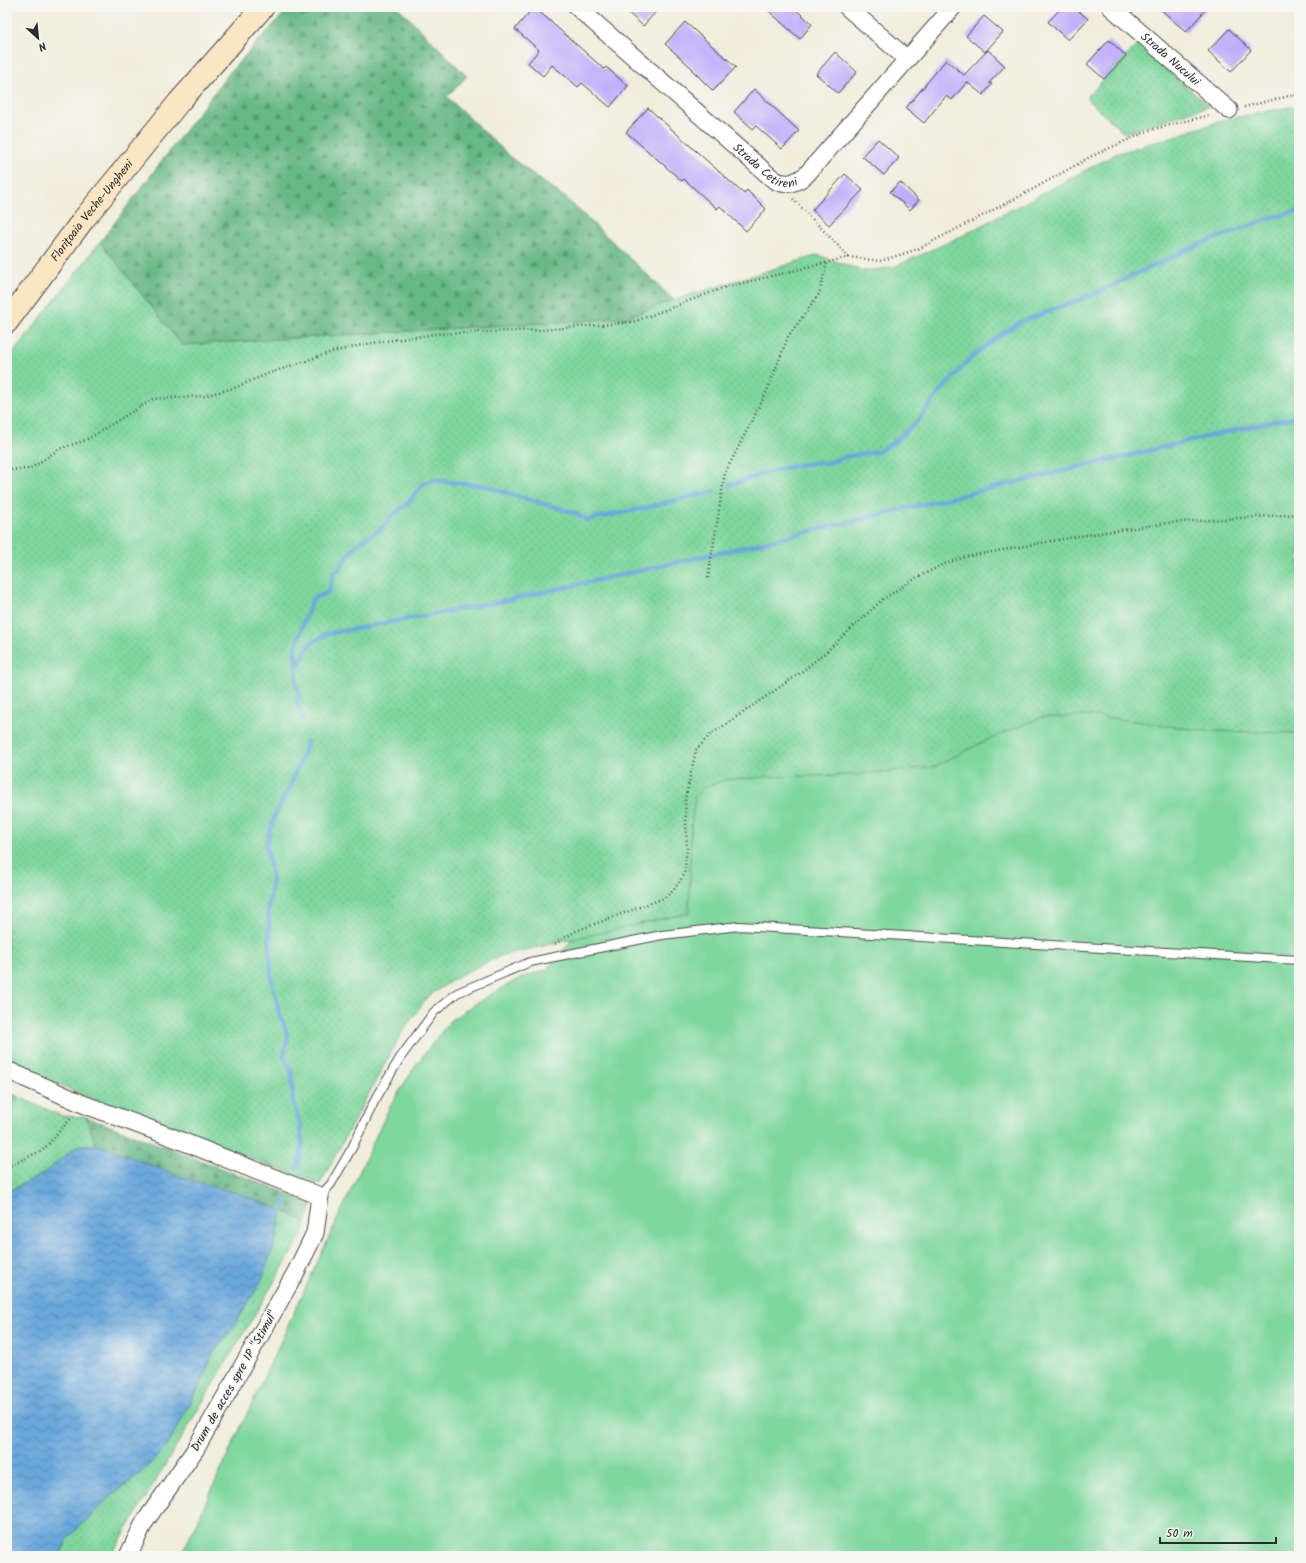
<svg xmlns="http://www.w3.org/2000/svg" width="1306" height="1563" font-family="Kalam,sans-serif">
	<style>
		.grass { fill: url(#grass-dots); stroke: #548164 }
		.forest { fill: url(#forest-firs); stroke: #487258 }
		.pitch { fill: #7ed79d; stroke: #548164 }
		.water { fill: url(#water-waves); stroke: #4a6983 }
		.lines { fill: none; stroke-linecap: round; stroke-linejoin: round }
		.stream { stroke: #69a7db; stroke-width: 4.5 }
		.building { fill: #c0adfa }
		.lane-casing { stroke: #494845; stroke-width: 10 }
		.street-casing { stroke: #494845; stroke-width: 19 }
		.secondary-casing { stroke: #494845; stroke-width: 24 }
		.path { stroke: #494845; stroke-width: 2.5; stroke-dasharray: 1 3; stroke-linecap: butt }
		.lane { stroke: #fff; stroke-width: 8 }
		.street { stroke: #fff; stroke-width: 17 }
		.secondary { stroke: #fbe6c4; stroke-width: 22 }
		.labels { text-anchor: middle; stroke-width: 3; stroke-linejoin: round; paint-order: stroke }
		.street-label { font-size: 12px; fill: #2b2b2b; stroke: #f6f6f2 }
	</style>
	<defs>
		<pattern id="grass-dots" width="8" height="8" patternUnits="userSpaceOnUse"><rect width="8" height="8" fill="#7ed79d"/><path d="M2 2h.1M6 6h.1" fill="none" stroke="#6db987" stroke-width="1.8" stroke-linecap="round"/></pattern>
		<pattern id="forest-firs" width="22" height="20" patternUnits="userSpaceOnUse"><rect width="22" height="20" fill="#66b884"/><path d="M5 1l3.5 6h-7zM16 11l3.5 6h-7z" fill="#54966c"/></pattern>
		<pattern id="water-waves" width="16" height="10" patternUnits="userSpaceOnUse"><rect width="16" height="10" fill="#69a7db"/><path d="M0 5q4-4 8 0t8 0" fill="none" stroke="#5788b2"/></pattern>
	</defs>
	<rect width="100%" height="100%" fill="#f6f6f2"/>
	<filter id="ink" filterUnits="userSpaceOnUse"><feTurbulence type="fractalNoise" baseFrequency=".025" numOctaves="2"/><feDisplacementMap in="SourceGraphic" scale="8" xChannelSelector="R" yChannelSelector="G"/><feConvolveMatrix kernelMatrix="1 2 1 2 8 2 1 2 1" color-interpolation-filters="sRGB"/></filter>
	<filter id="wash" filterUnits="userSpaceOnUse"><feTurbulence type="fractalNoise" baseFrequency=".012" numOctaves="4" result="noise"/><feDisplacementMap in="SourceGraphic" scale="16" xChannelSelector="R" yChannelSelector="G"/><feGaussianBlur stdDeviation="0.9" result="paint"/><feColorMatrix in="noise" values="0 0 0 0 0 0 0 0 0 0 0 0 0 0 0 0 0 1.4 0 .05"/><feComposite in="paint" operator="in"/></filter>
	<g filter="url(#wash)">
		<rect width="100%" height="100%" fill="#f0eddb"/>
		<g class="grass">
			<polygon points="1137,45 1209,106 1124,133 1086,98"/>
			<polygon points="1299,105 1299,733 1206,731 983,742 934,767 852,775 766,777 725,780 703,788 695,796 691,830 689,913 503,955 462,974 427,997 401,1034 320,1184 84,1096 7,1060 7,361 100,242 182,345 624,318 674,300 818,255 863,271 894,267 962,236 1116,154 1228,119"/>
			<polygon points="21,1098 62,1116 86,1117 96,1145 79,1145 41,1175 7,1192 7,1112"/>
			<polygon points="282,1210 306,1222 302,1235 111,1556 60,1556 67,1539 108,1499 144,1470 167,1446 202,1381 213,1353 232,1329 245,1307 277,1237"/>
		</g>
		<g class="forest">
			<polygon points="290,7 398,7 467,76 447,97 514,160 567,199 674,300 624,318 182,345 100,242 229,73"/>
			<polygon points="7,1091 21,1098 7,1112"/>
			<polygon points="86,1117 313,1203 306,1222 282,1210 236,1193 181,1177 96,1145"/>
		</g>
		<polygon class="pitch" points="1097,716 1206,731 1299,733 1299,1556 181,1556 390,1106 418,1062 451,1020 483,999 520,978 546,970 573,939 689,913 691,830 695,796 702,788 725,780 766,777 852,775 934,767 983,742 1042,717"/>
		<polygon class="water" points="79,1145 96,1145 113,1150 181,1177 236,1193 282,1210 277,1237 261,1282 232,1329 213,1353 202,1381 167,1446 144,1470 108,1499 67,1539 60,1556 7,1556 7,1192 41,1175"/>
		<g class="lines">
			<g class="stream">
				<path d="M 730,485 C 760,474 789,465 820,462 L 823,464 L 849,456 L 878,452 L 895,441 L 917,422 L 938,394 L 971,358 L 1003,333 L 1023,321 L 1092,295 L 1193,247 L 1270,218 L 1299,211"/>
				<polyline points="296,668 310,644 327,634 504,601 736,549 1269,422 1299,417"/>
				<polyline points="303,719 297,704 299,695 297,684 295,651 301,630 311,603 314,598 329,592 333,574 339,570 348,555 356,545 382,528 394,514 407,504 423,484 432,480 487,486 503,492 576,513 586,520 640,509 714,491"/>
				<polyline points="297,1168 301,1155 302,1143 300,1124 293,1102 292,1073 284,1056 288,1036 279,1012 271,976 268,907 271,892 272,877 266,844 275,815 292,783 294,775 307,746 307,741"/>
				<polyline points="278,1213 282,1210 285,1200"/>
			</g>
		</g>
		<g id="blocks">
			<g class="building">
				<polygon points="534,7 604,69 606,67 628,86 610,107 582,83 578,87 552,65 543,76 528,63 539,50 515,29"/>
				<polygon points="622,7 660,7 643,26"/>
				<polygon points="764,7 793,7 812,24 800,39"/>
				<polygon points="1062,7 1074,7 1088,19 1068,40 1048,22"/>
				<polygon points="1158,7 1208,7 1186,32"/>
				<polygon points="984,16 1003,32 985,52 966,36"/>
				<polygon points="685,22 736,67 713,91 692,70 693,69 665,44"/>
				<polygon points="1229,29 1251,50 1231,72 1208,51"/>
				<polygon points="1109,40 1126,56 1104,79 1087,64"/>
				<polygon points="988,50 1005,66 989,83 992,84 983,95 967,82 952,100 946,96 924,123 906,108 946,60 964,75"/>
				<polygon points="835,52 857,72 838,93 816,74"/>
				<polygon points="754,89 799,131 782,149 756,126 753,129 734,112"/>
				<polygon points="648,108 744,194 747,190 766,209 746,231 720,206 717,209 684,179 682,181 626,132"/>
				<polygon points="878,139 899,158 884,175 862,156"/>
				<polygon points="845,174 863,190 829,225 812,210"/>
				<polygon points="900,182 919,200 910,210 890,192"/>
			</g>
		</g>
	</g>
	<g filter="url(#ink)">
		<use href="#blocks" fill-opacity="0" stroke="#494845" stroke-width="1"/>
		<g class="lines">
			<defs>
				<polyline id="lane" points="320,1196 331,1184 352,1148 374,1102 400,1058 434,1012 457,993 530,962 662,935 739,926 1299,960"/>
				<g id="street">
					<path id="s1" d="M 577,7 L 773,179 C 785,187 796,183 806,175 L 953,7"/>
					<polyline points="847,7 907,59"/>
					<path id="s2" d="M 1111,7 L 1229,110"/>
					<polyline points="7,1070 83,1104 169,1136 320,1196 315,1233 296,1272 195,1450 144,1523 128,1556"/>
				</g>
				<g id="secondary">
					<path id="s3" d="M 7,322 L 83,220 L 179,102 L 263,7"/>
				</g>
			</defs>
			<use href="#lane" class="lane-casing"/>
			<use href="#street" class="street-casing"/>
			<use href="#secondary" class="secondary-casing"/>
			<g class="path">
				<polyline points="1244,107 1289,96 1299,95"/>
				<polyline points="793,199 849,257 880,261 918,249 1026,193 1092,156 1150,130 1210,115"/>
				<polyline points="7,470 30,469 59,449 86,440 153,399 204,396 234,388 267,374 332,352 366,344 435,334 541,330 633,322 723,288 849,257"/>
				<polyline points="708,578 725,473 767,391 788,337 819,294 827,263"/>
				<polyline points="555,944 576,931 664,898 674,890 684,875 687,848 685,799 696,750 710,735 796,676 825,653 883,599 916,578 942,565 964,557 1080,536 1167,523 1299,514"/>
				<polyline points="7,1167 43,1150 72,1117"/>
			</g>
			<use href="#lane" class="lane"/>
			<use href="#street" class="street"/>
			<use href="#secondary" class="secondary"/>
		</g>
	</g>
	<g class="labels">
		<g class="street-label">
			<text dy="4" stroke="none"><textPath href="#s2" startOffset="79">Strada Nucului</textPath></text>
			<text dy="4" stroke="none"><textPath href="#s1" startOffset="248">Strada Cetireni</textPath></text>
			<text dy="4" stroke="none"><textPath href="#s3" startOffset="140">Florițoaia Veche-Ungheni</textPath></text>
			<text transform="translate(234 1381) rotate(-60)" y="4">Drum de acces spre IP "Stimul"</text>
		</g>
	</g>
	<rect width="1306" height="1563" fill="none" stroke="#f6f6f2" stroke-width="24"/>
	<g transform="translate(38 38) rotate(153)" stroke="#f6f6f2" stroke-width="3" paint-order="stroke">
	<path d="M0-3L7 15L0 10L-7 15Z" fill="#2b2b2b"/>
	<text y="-6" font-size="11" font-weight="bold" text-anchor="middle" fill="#2b2b2b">N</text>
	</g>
	<path d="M1160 1537v6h116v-6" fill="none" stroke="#2b2b2b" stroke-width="2"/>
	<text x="1166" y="1537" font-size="12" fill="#2b2b2b" stroke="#f6f6f2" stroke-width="3" paint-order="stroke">50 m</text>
</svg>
